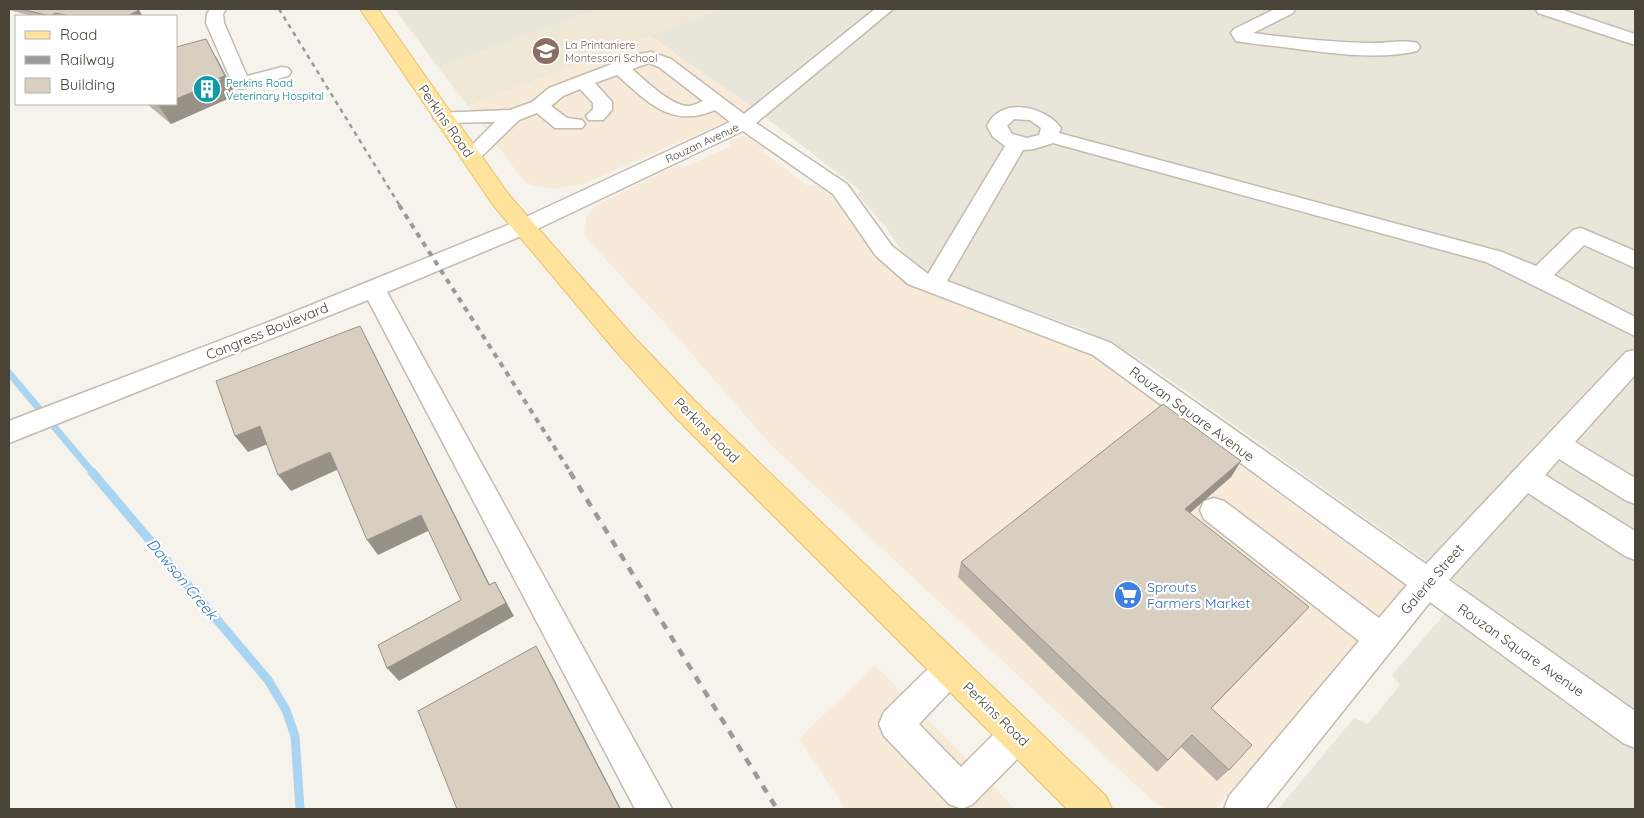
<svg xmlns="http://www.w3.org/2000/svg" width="1644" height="818" font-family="Quicksand,sans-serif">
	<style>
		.residential { fill: #eae5da }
		.commercial { fill: #f7ead8 }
		.education { fill: #efe8d6 }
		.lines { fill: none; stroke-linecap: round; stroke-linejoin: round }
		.stream-far1 { stroke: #a9d4f2; stroke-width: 7 }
		.stream { stroke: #a9d4f2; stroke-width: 9 }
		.minor-casing { stroke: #c2bbae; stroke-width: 3 }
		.major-casing { stroke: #e6c16a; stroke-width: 2 }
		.minor { fill: #fff; fill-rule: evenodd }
		.major { fill: #ffe39c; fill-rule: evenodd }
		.rail-far2 { stroke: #9a9a9a; stroke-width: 2.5; stroke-dasharray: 4.5 4.5; stroke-linecap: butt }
		.rail-far1 { stroke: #9a9a9a; stroke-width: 4; stroke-dasharray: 5.5 5.5; stroke-linecap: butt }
		.rail { stroke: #9a9a9a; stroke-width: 4.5; stroke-dasharray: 8 8; stroke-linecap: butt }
		.wall { fill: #bab2a6 }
		.shaded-wall { fill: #979187 }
		.building { fill: #d8cfc1; stroke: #979187 }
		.labels { text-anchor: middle; stroke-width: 4.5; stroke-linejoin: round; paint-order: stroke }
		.far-education-label { font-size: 11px; fill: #785e54; stroke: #fff; text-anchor: start }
		.far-culture-label { font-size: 11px; fill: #0d838f; stroke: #fff; text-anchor: start }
		.far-street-label { font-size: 11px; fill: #4b4439; stroke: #fff }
		.street-label { font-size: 14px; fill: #4b4439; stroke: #fff }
		.shop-label { font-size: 14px; fill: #366cbe; stroke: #fff; text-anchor: start }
		.water-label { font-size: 15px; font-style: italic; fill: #2e7ab2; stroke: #fff }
	</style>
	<rect width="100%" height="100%" fill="#f6f3ec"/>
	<g class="residential">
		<polygon points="395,9 600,9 438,67"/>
		<polygon points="720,9 1635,9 1635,809 1278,809 1354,718 1368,724 1400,685 1392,675 1466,589 1150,366 1127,352 1083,329 933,277 907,260 886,227 857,194 861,191 755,109 650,36"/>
	</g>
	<g class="commercial">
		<polygon points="650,36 755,109 583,184 554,189 531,185 523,180 468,106"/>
		<polygon points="741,136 754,137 766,147 762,151 808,186 817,185 836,200 866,234 889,269 904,282 1085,349 1175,409 1170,414 1374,564 1381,560 1408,583 1406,595 1216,808 1168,809 1155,803 771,445 672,331 588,240 584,232 586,218 594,207 602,202 676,166 683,168 731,146 729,142"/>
		<polygon points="875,665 1015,809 846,809 799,739"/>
	</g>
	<polygon class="education" points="600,9 720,9 468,106 438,67"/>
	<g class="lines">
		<polyline class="stream-far1" points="9,373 93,473"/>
		<polyline class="stream" points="92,472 268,680 286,710 295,736 300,809"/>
		<defs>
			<g id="minor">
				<polygon points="210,9 226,9 223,14 224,23 247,76 282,67 288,68 291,72 288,76 241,89 234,87 206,23 207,14"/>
				<path d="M 875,9 L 893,9 L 756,123 L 847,184 L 892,246 L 928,274 L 1005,146 L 993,137 L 987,126 C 1000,96 1045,106 1061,128 L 1059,133 L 1502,252 L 1536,266 L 1573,230 L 1581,228 L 1635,251 L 1635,268 L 1584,245 L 1554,275 L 1635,317 L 1635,336 L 1486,262 L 1053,143 L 1034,149 L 1023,150 L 947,281 L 1111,343 L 1426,564 L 1626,352 L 1635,350 L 1635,375 L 1575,442 L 1635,478 L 1635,504 L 1625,500 L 1559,459 L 1545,475 L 1635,531 L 1635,560 L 1625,556 L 1528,493 L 1449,580 L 1635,711 L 1635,748 L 1623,743 L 1430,602 L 1265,809 L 1224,809 L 1229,796 L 1359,641 L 1204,519 L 1200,510 L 1204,501 L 1214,498 L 1224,501 L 1379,618 L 1407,585 L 1093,355 L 908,284 L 876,256 L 833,194 L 743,131 L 531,232 L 387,292 L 672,809 L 635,809 L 368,300 L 9,443 L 9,421 L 274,320 L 515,222 L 730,122 L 715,110 C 671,129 648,102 617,75 L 595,83 L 612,102 L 612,110 L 603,120 L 589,120 L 586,116 L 593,109 L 593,103 L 580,89 L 563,96 L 551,106 L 567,118 L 582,120 L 585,124 L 582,128 L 555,128 L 537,113 L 519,120 L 478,160 L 471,162 L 464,160 L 461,156 L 495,122 L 443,123 L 436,121 L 433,117 L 436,113 L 510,110 L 532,102 L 549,88 L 638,54 L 651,52 L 671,59 L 744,114 ZM 649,63 L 659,67 L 703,101 C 698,103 693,106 688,106 C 671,106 645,80 632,69 ZM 1014,119 L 1030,120 L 1041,128 L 1039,135 L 1027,138 L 1012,134 L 1007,126 Z"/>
				<path d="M 1275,9 L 1295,9 L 1293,13 L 1253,33 C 1291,38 1329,42 1368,43 C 1384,44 1401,39 1417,43 L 1420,47 L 1417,51 C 1377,61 1323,52 1282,47 C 1267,45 1251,44 1236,41 L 1231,33 L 1234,29 Z"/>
				<polygon points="1536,9 1560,9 1635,34 1635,45 1538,13"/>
				<polygon points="950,653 961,658 966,669 961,680 919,724 961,767 1005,723 1017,718 1029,723 1034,735 1029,747 973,804 962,809 949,804 884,736 879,724 884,712 939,658"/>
			</g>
			<polygon id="major" points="360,9 378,9 509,195 631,334 694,400 1106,796 1112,809 1067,809 674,416 613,348 493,205"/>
		</defs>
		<use href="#minor" class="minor-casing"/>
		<use href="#major" class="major-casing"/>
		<use href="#minor" class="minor"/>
		<use href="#major" class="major"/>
		<polyline class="rail-far2" points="279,9 400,206"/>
		<polyline class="rail-far1" points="399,205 571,473"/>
		<polyline class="rail" points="570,472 777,809"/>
	</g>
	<g class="wall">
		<polygon points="9,9 135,9 139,10 142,15 141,16 32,16 9,10"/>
		<polygon points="216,56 235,93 230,95 232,97 171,124 147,104 176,104"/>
		<polygon points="1241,461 1231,477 1190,513 1309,607 1211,708 1229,770 1217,781 1181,747 1157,772 958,577 961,562"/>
	</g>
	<g class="shaded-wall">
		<polygon points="139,10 142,15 141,16 127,16"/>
		<polygon points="56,13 59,16 50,16"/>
		<polygon points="206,39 235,93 230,95 232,97 171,124 159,106 165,104 176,104 176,99"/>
		<polygon points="360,326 369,343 497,599 489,585"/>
		<polygon points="260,426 273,442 248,452 235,436"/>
		<polygon points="330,452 341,468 291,491 278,475"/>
		<polygon points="1241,461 1231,477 1176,525 1185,509"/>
		<polygon points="421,515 430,530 378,555 367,540"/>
		<polygon points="495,582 514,616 399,681 387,668"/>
		<polygon points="1309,607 1295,622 1200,720 1211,708"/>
		<polygon points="536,646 545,662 621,809 620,809"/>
	</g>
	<g class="building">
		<polygon points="21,9 135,9 139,10 127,16 71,16 56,13 50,16"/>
		<polygon points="206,39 225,76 219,78 222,80 176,99 176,47"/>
		<polygon points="156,104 165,104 159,106"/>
		<polygon points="360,326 489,585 495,582 506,603 387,668 378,645 461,600 421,515 367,540 330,452 278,475 260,426 235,436 216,381"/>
		<polygon points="1163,404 1241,461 1185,509 1309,607 1211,708 1252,745 1229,770 1192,735 1168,760 961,562"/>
		<polygon points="536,646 620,809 457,809 418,711"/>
	</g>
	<defs>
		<symbol id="school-disc" viewBox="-11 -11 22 22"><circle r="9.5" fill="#8d6e63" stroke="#fff"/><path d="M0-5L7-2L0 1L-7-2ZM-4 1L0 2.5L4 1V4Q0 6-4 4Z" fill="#fff"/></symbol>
		<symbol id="building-disc" viewBox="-11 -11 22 22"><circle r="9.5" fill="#0f9aa8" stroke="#fff"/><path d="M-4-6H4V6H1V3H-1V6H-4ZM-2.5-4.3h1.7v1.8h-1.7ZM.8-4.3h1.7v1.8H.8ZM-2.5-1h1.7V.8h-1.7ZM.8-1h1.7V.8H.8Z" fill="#fff"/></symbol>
		<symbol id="supermarket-disc" viewBox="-11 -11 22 22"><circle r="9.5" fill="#3f7fe0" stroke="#fff"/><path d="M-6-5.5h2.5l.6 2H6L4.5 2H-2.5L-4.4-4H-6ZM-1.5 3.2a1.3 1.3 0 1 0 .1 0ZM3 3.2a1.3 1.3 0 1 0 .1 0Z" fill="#fff"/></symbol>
	</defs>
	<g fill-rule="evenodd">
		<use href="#school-disc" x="530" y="35" width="32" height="32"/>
		<use href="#building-disc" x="191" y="73" width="32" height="32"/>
		<use href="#supermarket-disc" x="1112" y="579" width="32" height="32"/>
	</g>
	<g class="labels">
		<g class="far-education-label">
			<text x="565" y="49">La Printaniere<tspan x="565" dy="13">Montessori School</tspan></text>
		</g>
		<g class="far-culture-label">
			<text x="226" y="87">Perkins Road<tspan x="226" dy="13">Veterinary Hospital</tspan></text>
		</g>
		<g class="far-street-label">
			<text transform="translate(702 143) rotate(-25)" y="4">Rouzan Avenue</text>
		</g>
		<g class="street-label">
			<text transform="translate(446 121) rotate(55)" y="5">Perkins Road</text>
			<text transform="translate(267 331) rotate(-22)" y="5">Congress Boulevard</text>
			<text transform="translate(1192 414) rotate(36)" y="5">Rouzan Square Avenue</text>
			<text transform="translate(707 430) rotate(45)" y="5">Perkins Road</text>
			<text transform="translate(1432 579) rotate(-49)" y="5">Galerie Street</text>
			<text transform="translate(1521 650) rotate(35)" y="5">Rouzan Square Avenue</text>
			<text transform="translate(996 714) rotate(44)" y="5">Perkins Road</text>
		</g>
		<g class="shop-label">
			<text x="1147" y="592">Sprouts<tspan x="1147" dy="16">Farmers Market</tspan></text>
		</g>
		<g class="water-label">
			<text transform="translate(182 579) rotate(50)" y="5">Dawson Creek</text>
		</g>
	</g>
	<rect width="1644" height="818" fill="none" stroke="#4b4439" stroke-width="20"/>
	<rect x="15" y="15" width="162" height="90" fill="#ffffff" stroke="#b7b4b0"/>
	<rect x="25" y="31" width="25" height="8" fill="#ffe39c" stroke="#b7b4b0"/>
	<text x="60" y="40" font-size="15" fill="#4b4439">Road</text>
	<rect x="25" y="56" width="25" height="8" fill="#9a9a9a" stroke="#b7b4b0"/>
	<text x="60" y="65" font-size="15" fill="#4b4439">Railway</text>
	<rect x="25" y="78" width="25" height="15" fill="#d8cfc1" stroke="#b7b4b0"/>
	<text x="60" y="90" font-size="15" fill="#4b4439">Building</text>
</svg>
